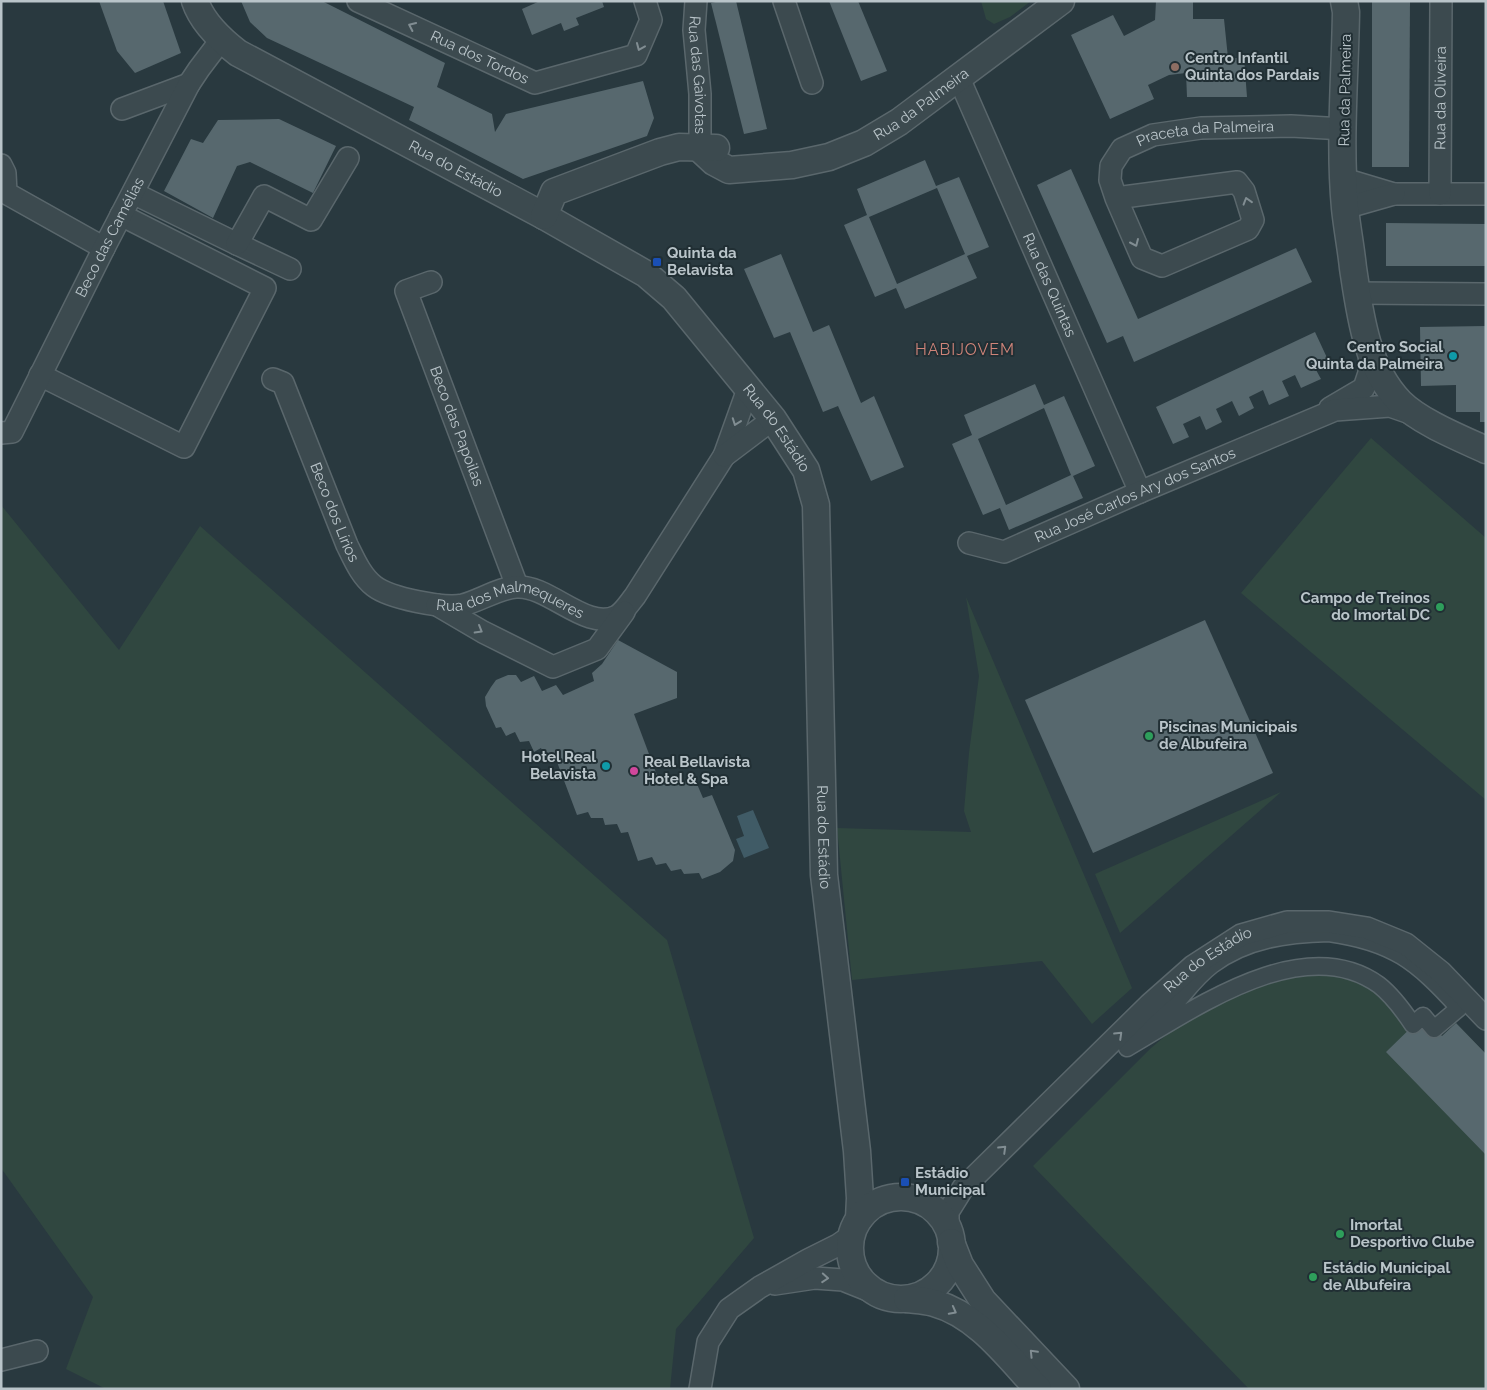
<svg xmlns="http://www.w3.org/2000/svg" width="1487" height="1390" font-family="Raleway,sans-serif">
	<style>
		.green { fill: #304740 }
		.water { fill: #405b66 }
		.building { fill: #57686e; fill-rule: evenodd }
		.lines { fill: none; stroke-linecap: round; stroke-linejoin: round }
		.pedestrian-casing { stroke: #5a676c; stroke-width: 19 }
		.minor-casing { stroke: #5a676c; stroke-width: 24 }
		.tertiary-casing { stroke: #5a676c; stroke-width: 29 }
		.pedestrian { stroke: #3c4a4f; stroke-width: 16 }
		.minor { stroke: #3c4a4f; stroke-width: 21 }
		.tertiary { stroke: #3c4a4f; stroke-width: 26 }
		.oneway { stroke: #818d92 }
		.education-dot { fill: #8d6e63; stroke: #212f34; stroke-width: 2 }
		.transit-dot { fill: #1a4fb4; stroke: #212f34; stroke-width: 2 }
		.culture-dot { fill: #0f9aa8; stroke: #212f34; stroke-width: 2 }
		.leisure-dot { fill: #2e9e5b; stroke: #212f34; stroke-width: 2 }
		.hotel-dot { fill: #d1479c; stroke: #212f34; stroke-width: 2 }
		.labels { text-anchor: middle; stroke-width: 4; stroke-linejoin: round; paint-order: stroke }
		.street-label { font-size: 15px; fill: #b9c4c9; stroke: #212f34 }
		.poi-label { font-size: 15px; font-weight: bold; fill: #b9c4c9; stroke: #212f34; text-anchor: start }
		.neighbourhood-label { font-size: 16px; letter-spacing: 1px; fill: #cf8479; stroke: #212f34 }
	</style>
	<rect width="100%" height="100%" fill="#29393f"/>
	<g class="green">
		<polygon points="981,1 1031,1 1010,17 994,24 986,19"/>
		<polygon points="1371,438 1486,538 1486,800 1241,593"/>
		<polygon points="1,505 119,650 200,526 667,940 754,1238 676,1329 670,1389 106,1389 66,1369 93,1297 1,1168"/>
		<polygon points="966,597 1132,988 1092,1024 1042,961 852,980 837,828 971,832 964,811 969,753 979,676"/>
		<polygon points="1281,792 1120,933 1095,874"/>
		<polygon points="1316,972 1350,973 1442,1036 1456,1023 1486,1054 1486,1389 1249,1389 1033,1166 1151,1048 1177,1026 1202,1009 1282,977"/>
	</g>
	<polygon class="water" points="753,810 769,848 744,858 736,839 744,836 737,816"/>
	<g class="building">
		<polygon points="99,1 163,1 181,53 135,73 117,51"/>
		<polygon points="241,1 322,1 445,63 437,87 492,114 495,132 506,114 643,81 654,118 647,136 523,179 409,120 414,107 267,38 250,22"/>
		<polygon points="540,1 602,1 604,7 576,18 579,25 564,31 561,23 532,35 522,9"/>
		<polygon points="720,1 736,1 767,129 744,134 711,3"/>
		<polygon points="829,1 858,1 887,71 861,81"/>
		<polygon points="1156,1 1193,1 1193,19 1224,19 1228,58 1244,58 1247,97 1187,97 1186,73 1169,75 1148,85 1154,99 1110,119 1071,35 1113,15 1124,36 1155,20"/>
		<polygon points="1372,1 1410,1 1409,167 1372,167"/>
		<polygon points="279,119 336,146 313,193 250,162 237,166 213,218 164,191 191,139 203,143 218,120"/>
		<path d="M 925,160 L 936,186 L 959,177 L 989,247 L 967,256 L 977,278 L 905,309 L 896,288 L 875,297 L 844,225 L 867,215 L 857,189 ZM 937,188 L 965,254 L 897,284 L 869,217 Z"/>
		<polygon points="1071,169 1138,319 1296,248 1312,282 1134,362 1123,336 1107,343 1037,185"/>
		<polygon points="1386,223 1486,224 1486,266 1386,266"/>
		<polygon points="781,254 813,332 829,325 861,403 874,396 904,467 871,481 838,406 823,412 790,332 774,338 744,269"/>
		<polygon points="1486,326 1486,422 1480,422 1480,412 1456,412 1456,385 1421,386 1420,327"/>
		<polygon points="1315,332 1329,362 1315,368 1321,379 1301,388 1295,375 1282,381 1289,396 1269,405 1263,390 1249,397 1254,408 1239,416 1232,401 1216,409 1222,422 1206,430 1200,416 1183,424 1189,437 1173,444 1156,407"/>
		<path d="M 1035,384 L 1044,405 L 1064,396 L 1095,466 L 1073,476 L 1083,498 L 1009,530 L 1000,508 L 983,515 L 952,444 L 972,435 L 964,415 ZM 1044,408 L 1071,475 L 1006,505 L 978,439 Z"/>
		<polygon points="1205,620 1273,773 1093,853 1025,700"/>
		<polygon points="618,640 677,672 677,698 634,714 658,778 668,776 676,785 694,777 703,798 712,795 735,850 733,861 720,872 702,879 699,873 684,874 681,869 671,871 666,863 656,865 652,857 638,861 628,832 621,833 617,824 605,825 603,818 591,818 588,812 577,815 554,754 545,757 541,748 534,752 529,741 520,742 515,732 506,736 501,727 496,728 486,706 485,697 491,687 496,680 508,675 516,675 521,682 534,676 542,691 556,685 563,695 594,681 592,673 602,664"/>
		<polygon points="1423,1016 1442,1036 1456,1023 1486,1054 1486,1155 1386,1052"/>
	</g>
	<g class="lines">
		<defs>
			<path id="pedestrian" d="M 1329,933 C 1393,942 1416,961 1459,1008 L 1434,1029 L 1423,1016 L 1413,1025 C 1403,1010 1393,996 1379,985 C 1303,930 1193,1010 1127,1048 C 1142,1035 1159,1022 1172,1007 C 1186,992 1196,977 1212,965 C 1246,939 1288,934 1329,933 Z"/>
			<g id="minor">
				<path id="s1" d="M 358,1 L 535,83 L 636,55 L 651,20 L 645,1"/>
				<path id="s2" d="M 696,1 L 694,30 L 700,94 L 700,149"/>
				<polyline points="784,1 812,83"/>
				<path id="s3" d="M 958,76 L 1140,492"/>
				<polyline points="122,109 189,84"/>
				<polyline points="1,165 5,173 6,193 104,248"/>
				<polyline points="1344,179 1394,194 1486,194"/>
				<polyline points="133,193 237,244 290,269"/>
				<path id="s4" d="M 1440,194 L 1441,1"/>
				<path id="s5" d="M 1116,198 L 1237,182 L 1244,191 L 1253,220 L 1248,229 L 1162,266 L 1142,258 L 1116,198 L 1110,180 L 1111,166 L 1122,149 L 1153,135 L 1201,128 L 1291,126 L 1344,129"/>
				<polyline points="1345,208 1394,194"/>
				<polyline points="237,244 264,196 311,220 348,158"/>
				<path id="s6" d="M 431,282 L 406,291 L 517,586"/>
				<polyline points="1356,293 1486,294"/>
				<polyline points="40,375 184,447 265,288 121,215"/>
				<path id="s7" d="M 273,379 L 283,383 L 347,545 C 354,559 361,576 374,586 C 389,598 444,609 463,605 C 479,601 501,587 517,587 C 549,585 587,632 617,616 C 624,612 630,602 635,596 L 724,456 L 748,389"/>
				<polyline points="1330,408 1364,388 1369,373 1370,351"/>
				<path id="s8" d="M 1,433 L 12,432 L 104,248 L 189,84 L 199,69 L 221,40"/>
				<polyline points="724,456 773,419"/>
				<path id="s9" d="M 969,543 L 1004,552 L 1140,492 L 1335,410 L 1390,406 L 1413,414"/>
				<polyline points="437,605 483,632 553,667 597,649 624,612"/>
				<path id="s10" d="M 948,1229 L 948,1212 L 963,1188 L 1150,1004 L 1193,966 L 1241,935 L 1287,922 L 1329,922 L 1367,928 L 1406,944 L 1441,972 L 1486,1019"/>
				<polyline points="775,1284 815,1278 843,1280 873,1292"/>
				<polyline points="1,1360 37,1351"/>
				<polyline points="700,1389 708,1342 729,1309 760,1287 808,1260 838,1245 851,1236"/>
			</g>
			<g id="tertiary">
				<path id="s11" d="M 195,1 C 202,22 221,40 238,53 L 544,216 L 646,274 L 674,298 L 773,419 L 806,470 L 816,505 L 824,875 L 857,1151 L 860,1198 L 859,1219"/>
				<path d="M 1344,1 L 1346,12 C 1345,77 1339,143 1345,208 C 1347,228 1351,248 1353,268 C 1360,314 1366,367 1400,402 C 1420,422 1460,438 1486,450"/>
				<path id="s12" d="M 700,149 L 714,162 L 729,170 L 792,165 L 829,157 L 864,143 L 899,122 L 1061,1"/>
				<polyline points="544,216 554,192 660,152 679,147 716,148"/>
				<circle cx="901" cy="1248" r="51"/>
				<polyline points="951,1242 960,1265 983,1301 1066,1389"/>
				<path d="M 907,1299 C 915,1300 925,1300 934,1303 C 978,1315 1008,1357 1038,1389"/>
			</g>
		</defs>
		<use href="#pedestrian" class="pedestrian-casing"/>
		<use href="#minor" class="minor-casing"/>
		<use href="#tertiary" class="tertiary-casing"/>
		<use href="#pedestrian" class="pedestrian"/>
		<use href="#minor" class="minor"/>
		<use href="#tertiary" class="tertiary"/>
	</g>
	<defs><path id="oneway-chevron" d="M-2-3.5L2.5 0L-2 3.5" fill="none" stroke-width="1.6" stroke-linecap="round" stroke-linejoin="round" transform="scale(1.25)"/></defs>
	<g class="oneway">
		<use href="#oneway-chevron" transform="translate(412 26) rotate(-155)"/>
		<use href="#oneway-chevron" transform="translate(640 47) rotate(113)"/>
		<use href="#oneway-chevron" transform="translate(1247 201) rotate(-107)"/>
		<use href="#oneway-chevron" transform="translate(1135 243) rotate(66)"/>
		<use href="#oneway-chevron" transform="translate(736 422) rotate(110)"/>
		<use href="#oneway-chevron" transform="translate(479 630) rotate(30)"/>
		<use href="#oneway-chevron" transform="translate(1119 1035) rotate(-44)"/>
		<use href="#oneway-chevron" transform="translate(1003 1149) rotate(-44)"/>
		<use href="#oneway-chevron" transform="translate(825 1278) rotate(4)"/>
		<use href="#oneway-chevron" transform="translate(953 1311) rotate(28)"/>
		<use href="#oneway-chevron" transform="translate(1033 1353) rotate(-134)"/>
	</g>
	<circle class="education-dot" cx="1175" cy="67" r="5"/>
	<g class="transit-dot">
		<rect x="652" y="257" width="10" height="10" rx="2.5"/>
		<rect x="900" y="1177" width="10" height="10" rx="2.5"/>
	</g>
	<g class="culture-dot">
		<circle cx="1453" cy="356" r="5"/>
		<circle cx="606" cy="766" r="5"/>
	</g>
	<g class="leisure-dot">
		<circle cx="1440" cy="607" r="5"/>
		<circle cx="1149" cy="736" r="5"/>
		<circle cx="1340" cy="1234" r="5"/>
		<circle cx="1313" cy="1277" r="5"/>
	</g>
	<circle class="hotel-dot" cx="634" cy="771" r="5"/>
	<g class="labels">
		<g class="street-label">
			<text dy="5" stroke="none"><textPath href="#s1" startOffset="134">Rua dos Tordos</textPath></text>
			<text dy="5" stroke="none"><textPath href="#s2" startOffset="74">Rua das Gaivotas</textPath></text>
			<text transform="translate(1345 90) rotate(-89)" y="5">Rua da Palmeira</text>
			<text dy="5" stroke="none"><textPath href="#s4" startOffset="96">Rua da Oliveira</textPath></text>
			<text dy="5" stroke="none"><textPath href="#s12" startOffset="244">Rua da Palmeira</textPath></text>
			<text dy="5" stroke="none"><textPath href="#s5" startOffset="494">Praceta da Palmeira</textPath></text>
			<text dy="5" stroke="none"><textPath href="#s11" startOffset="315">Rua do Estádio</textPath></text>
			<text dy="5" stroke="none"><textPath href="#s8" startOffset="229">Beco das Camélias</textPath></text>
			<text dy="5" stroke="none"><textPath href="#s3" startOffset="228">Rua das Quintas</textPath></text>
			<text dy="5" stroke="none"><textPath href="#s6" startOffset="171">Beco das Papoilas</textPath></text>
			<text dy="5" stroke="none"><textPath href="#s11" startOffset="735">Rua do Estádio</textPath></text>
			<text dy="5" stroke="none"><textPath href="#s9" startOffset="179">Rua José Carlos Ary dos Santos</textPath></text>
			<text dy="5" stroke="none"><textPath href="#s7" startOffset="150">Beco dos Lírios</textPath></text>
			<text dy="5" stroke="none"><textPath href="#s7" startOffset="378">Rua dos Malmequeres</textPath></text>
			<text dy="5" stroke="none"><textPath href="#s11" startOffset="1155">Rua do Estádio</textPath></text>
			<text dy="5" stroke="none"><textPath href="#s10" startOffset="381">Rua do Estádio</textPath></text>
		</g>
		<g class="poi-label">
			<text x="1185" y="63">Centro Infantil<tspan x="1185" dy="17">Quinta dos Pardais</tspan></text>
			<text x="667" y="258">Quinta da<tspan x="667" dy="17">Belavista</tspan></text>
			<text x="1443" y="352" text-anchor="end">Centro Social<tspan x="1443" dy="17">Quinta da Palmeira</tspan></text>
			<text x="1430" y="603" text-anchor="end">Campo de Treinos<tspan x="1430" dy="17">do Imortal DC</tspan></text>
			<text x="1159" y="732">Piscinas Municipais<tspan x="1159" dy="17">de Albufeira</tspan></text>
			<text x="596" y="762" text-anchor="end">Hotel Real<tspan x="596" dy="17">Belavista</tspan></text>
			<text x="644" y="767">Real Bellavista<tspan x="644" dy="17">Hotel &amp; Spa</tspan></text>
			<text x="915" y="1178">Estádio<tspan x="915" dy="17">Municipal</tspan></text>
			<text x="1350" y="1230">Imortal<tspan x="1350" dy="17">Desportivo Clube</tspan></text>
			<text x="1323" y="1273">Estádio Municipal<tspan x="1323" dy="17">de Albufeira</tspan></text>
		</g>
		<g class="neighbourhood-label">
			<text x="965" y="355">HABIJOVEM</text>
		</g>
	</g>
	<rect width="1487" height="1390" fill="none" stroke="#b9c4c9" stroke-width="5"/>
</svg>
